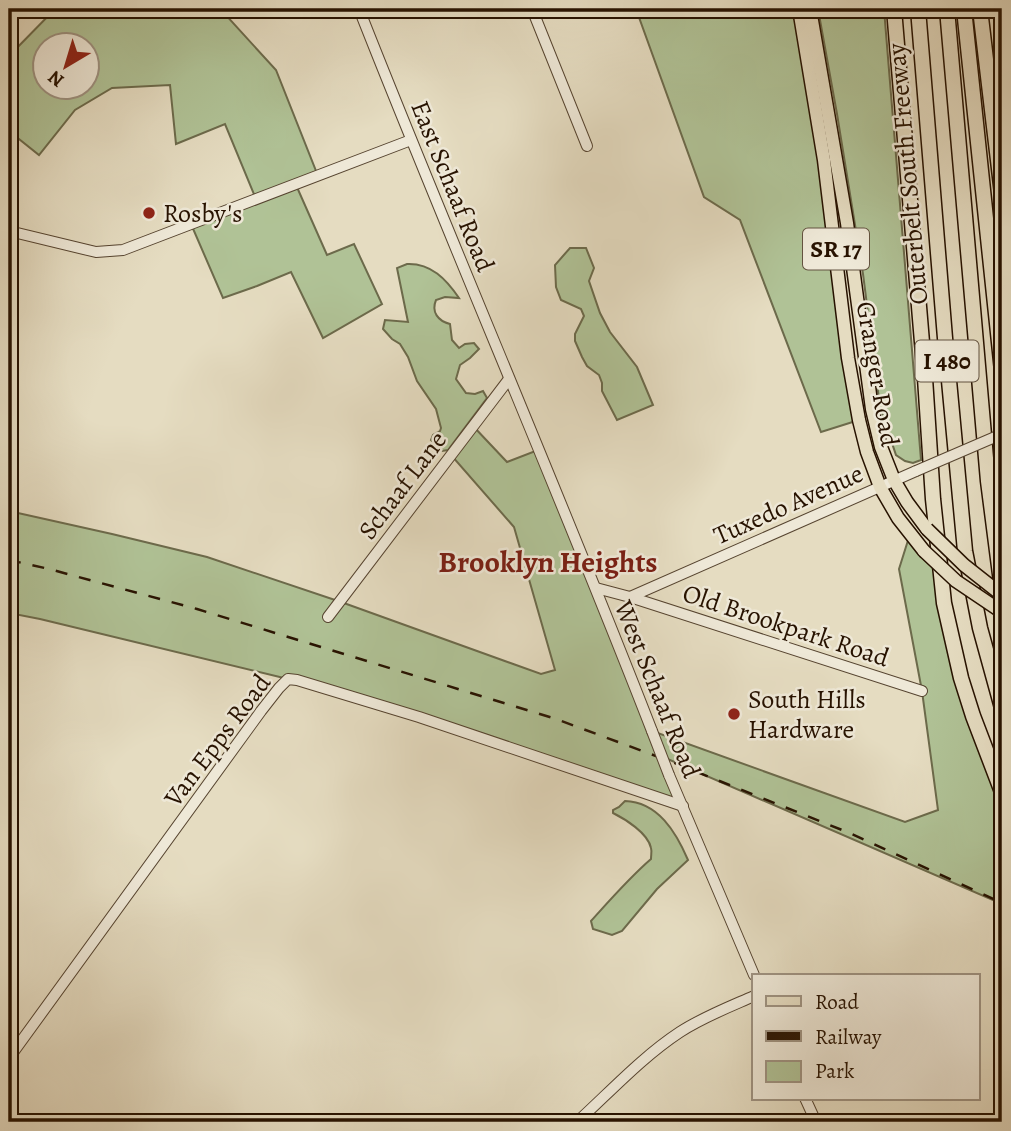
<svg xmlns="http://www.w3.org/2000/svg" width="1011" height="1131" font-family="Alegreya,serif">
	<style>
		.green { fill: #b0c296; stroke: #6c6a4b; stroke-width: 2; fill-rule: evenodd }
		.lines { fill: none; stroke-linecap: round; stroke-linejoin: round }
		.minor-casing { stroke: #564430; stroke-width: 12 }
		.major-casing { stroke: #271200; stroke-width: 15 }
		.highway-casing { stroke: #271200; stroke-width: 17 }
		.minor { stroke: #eee8d7; stroke-width: 10 }
		.major { stroke: #e5dcc1; stroke-width: 12 }
		.highway { stroke: #e5dcc1; stroke-width: 14 }
		.rail { stroke: #271200; stroke-width: 2.5; stroke-dasharray: 12 12; stroke-linecap: butt }
		.minor-bridge-casing { stroke: #564430; stroke-width: 12; stroke-linecap: butt }
		.major-bridge-casing { stroke: #271200; stroke-width: 15; stroke-linecap: butt }
		.minor-bridge { stroke: #eee8d7; stroke-width: 10 }
		.major-bridge { stroke: #e5dcc1; stroke-width: 12 }
		.poi-dot { fill: #8f2418; stroke: #eee8d7; stroke-width: 2.5 }
		.labels { text-anchor: middle; stroke-width: 5; stroke-linejoin: round; paint-order: stroke }
		.shield { fill: #eee8d7; stroke: #635240; stroke-width: 2 }
		.shield-label { font-size: 24px; font-weight: bold; fill: #271200 }
		.street-label { font-size: 26px; fill: #271200; stroke: #eee8d7 }
		.poi-label { font-size: 26px; fill: #271200; stroke: #eee8d7; text-anchor: start }
		.quarter-label { font-size: 30px; font-weight: bold; fill: #7a1f14; stroke: #eee8d7 }
	</style>
	<rect width="100%" height="100%" fill="#e5dcc1"/>
	<filter id="stains"><feTurbulence type="fractalNoise" baseFrequency=".00286" numOctaves="4"/><feColorMatrix values="0 0 0 0 .2 0 0 0 0 .09 0 0 0 0 .02 0 0 0 .5 -.17"/></filter>
	<radialGradient id="worn" r=".72"><stop offset=".6" stop-color="#630" stop-opacity="0"/><stop offset="1" stop-color="#630" stop-opacity=".3"/></radialGradient>
	<g class="green">
		<path d="M 55,9 L 225,9 L 223,12 L 276,70 L 318,176 L 296,185 L 327,255 L 354,244 L 382,304 L 323,338 L 291,272 L 257,286 L 223,298 L 191,224 L 256,199 L 225,124 L 176,144 L 170,85 L 112,88 L 75,110 L 39,155 L 9,131 L 9,56 ZM 46,46 L 88,46 L 88,88 L 46,88 Z"/>
		<polygon points="636,9 799,9 859,420 821,432 740,220 704,197"/>
		<polygon points="818,9 884,9 921,460 913,463 905,461 896,455 880,407 863,274 837,114"/>
		<polygon points="994,9 1002,9 1002,87"/>
		<polygon points="570,248 586,248 594,268 589,281 600,313 610,332 637,367 653,405 617,420 602,391 602,383 599,375 587,366 582,357 575,341 575,334 584,316 581,309 561,300 556,287 555,265"/>
		<path d="M 407,264 C 431,263 446,279 459,298 L 445,297 L 436,300 C 431,312 438,321 450,324 L 452,340 L 459,348 L 465,344 L 474,343 L 479,349 L 470,358 L 460,365 L 456,379 L 466,393 L 475,394 L 483,391 L 487,398 L 448,450 L 442,451 L 431,440 L 433,435 L 440,431 L 441,428 L 436,409 L 417,381 L 408,357 L 400,344 L 392,339 L 383,329 L 385,320 L 408,322 L 397,268 Z"/>
		<polygon points="473,426 507,462 538,450 652,731 905,822 938,810 922,691 899,569 910,534 933,561 944,603 1002,792 1002,904 663,757 683,806 288,679 40,619 9,613 9,511 112,534 207,557 341,602 541,674 555,670 514,527 451,455"/>
		<path d="M 625,801 C 658,802 676,832 688,860 L 657,889 L 622,931 L 612,935 L 593,929 L 591,921 C 610,900 629,878 651,859 C 651,855 652,851 651,848 C 648,833 625,819 613,813 L 613,810 L 619,807 Z"/>
	</g>
	<g class="lines">
		<defs>
			<g id="minor">
				<path d="M 359,9 C 454,250 558,489 652,731"/>
				<polyline points="532,9 587,146"/>
				<polyline points="9,231 96,252 123,250 411,140"/>
				<polyline points="596,588 630,597 922,691"/>
				<polyline points="630,597 916,471"/>
				<polyline points="328,617 509,379"/>
				<polyline points="669,775 754,975"/>
				<polyline points="9,1058 261,711 279,688 288,679 297,680 419,717 683,806"/>
				<polyline points="805,1098 816,1122"/>
				<path d="M 577,1122 C 610,1092 642,1057 680,1032 C 703,1017 729,1007 754,996"/>
			</g>
			<g id="major">
				<polyline points="799,9 824,160 848,358 859,420 867,452 880,487 898,518 924,551"/>
				<polyline points="810,9 847,223 872,409 881,447 894,480 907,502 927,529"/>
			</g>
			<g id="highway">
				<polyline points="894,9 925,378 933,499 944,603 961,678 973,716 1002,792"/>
				<polyline points="918,9 945,338 965,551 980,628 1002,708"/>
				<polyline points="947,9 988,481 1002,590"/>
				<polyline points="964,9 1002,371"/>
				<polyline points="980,9 1002,194"/>
			</g>
		</defs>
		<use href="#minor" class="minor-casing"/>
		<use href="#major" class="major-casing"/>
		<use href="#highway" class="highway-casing"/>
		<use href="#minor" class="minor"/>
		<use href="#major" class="major"/>
		<use href="#highway" class="highway"/>
		<polyline class="rail" points="9,560 49,569 197,609 556,719 672,762 852,834 1002,903"/>
		<defs>
			<g id="minor-bridge">
				<polyline points="916,471 1002,434"/>
				<polyline points="652,731 669,775"/>
			</g>
			<g id="major-bridge">
				<polyline points="927,529 964,565 1002,595"/>
				<polyline points="924,551 956,581 1002,612"/>
			</g>
		</defs>
		<use href="#minor-bridge" class="minor-bridge-casing"/>
		<use href="#major-bridge" class="major-bridge-casing"/>
		<use href="#minor-bridge" class="minor-bridge"/>
		<use href="#major-bridge" class="major-bridge"/>
	</g>
	<g class="poi-dot">
		<circle cx="149" cy="213" r="7"/>
		<circle cx="734" cy="714" r="7"/>
	</g>
	<g class="labels">
		<g class="shield">
			<rect x="803" y="228.5" width="66" height="41" rx="5"/>
			<rect x="915.5" y="340.5" width="63" height="41" rx="5"/>
		</g>
		<g class="shield-label">
			<text x="836" y="257">SR 17</text>
			<text x="947" y="369">I 480</text>
		</g>
		<g class="street-label">
			<text transform="translate(907 174) rotate(-95)" y="9">Outerbelt South Freeway</text>
			<text transform="translate(453 186) rotate(68)" y="9">East Schaaf Road</text>
			<text transform="translate(878 374) rotate(80)" y="9">Granger Road</text>
			<text transform="translate(402 485) rotate(-53)" y="9">Schaaf Lane</text>
			<text transform="translate(788 504) rotate(-24)" y="9">Tuxedo Avenue</text>
			<text transform="translate(786 625) rotate(18)" y="9">Old Brookpark Road</text>
			<text transform="translate(658 689) rotate(68)" y="9">West Schaaf Road</text>
			<text transform="translate(217 740) rotate(-53)" y="9">Van Epps Road</text>
		</g>
		<g class="poi-label">
			<text x="163" y="222">Rosby's</text>
			<text x="748" y="708">South Hills<tspan x="748" dy="30">Hardware</tspan></text>
		</g>
		<g class="quarter-label">
			<text x="548" y="572">Brooklyn Heights</text>
		</g>
	</g>
	<rect width="1011" height="1131" fill="none" stroke="#e5dcc1" stroke-width="35"/>
	<rect x="10" y="10" width="990" height="1110" fill="none" stroke="#271200" stroke-width="3.5"/>
	<rect x="18" y="18" width="976" height="1096" fill="none" stroke="#271200" stroke-width="2"/>
	<rect x="752" y="974" width="228" height="126" fill="#eee8d7" stroke="#9e9281" stroke-width="2"/>
	<rect x="766" y="996" width="35" height="10" fill="#e5dcc1" stroke="#9e9281" stroke-width="2"/>
	<text x="815" y="1009" font-size="21" fill="#271200">Road</text>
	<rect x="766" y="1031" width="35" height="10" fill="#271200" stroke="#9e9281" stroke-width="2"/>
	<text x="815" y="1044" font-size="21" fill="#271200">Railway</text>
	<rect x="766" y="1061" width="35" height="21" fill="#b0c296" stroke="#9e9281" stroke-width="2"/>
	<text x="815" y="1078" font-size="21" fill="#271200">Park</text>
	<g transform="translate(66 66) rotate(218)"><circle r="33" fill="#eee8d7" stroke="#9e9281" stroke-width="2"/>
	<path d="M0-5L12 26L0 18L-12 26Z" fill="#8f2418"/>
	<text y="-10" font-size="19" font-weight="bold" text-anchor="middle" fill="#271200">N</text>
	</g>
	<rect width="100%" height="100%" filter="url(#stains)"/>
	<rect width="100%" height="100%" fill="url(#worn)"/>
</svg>
